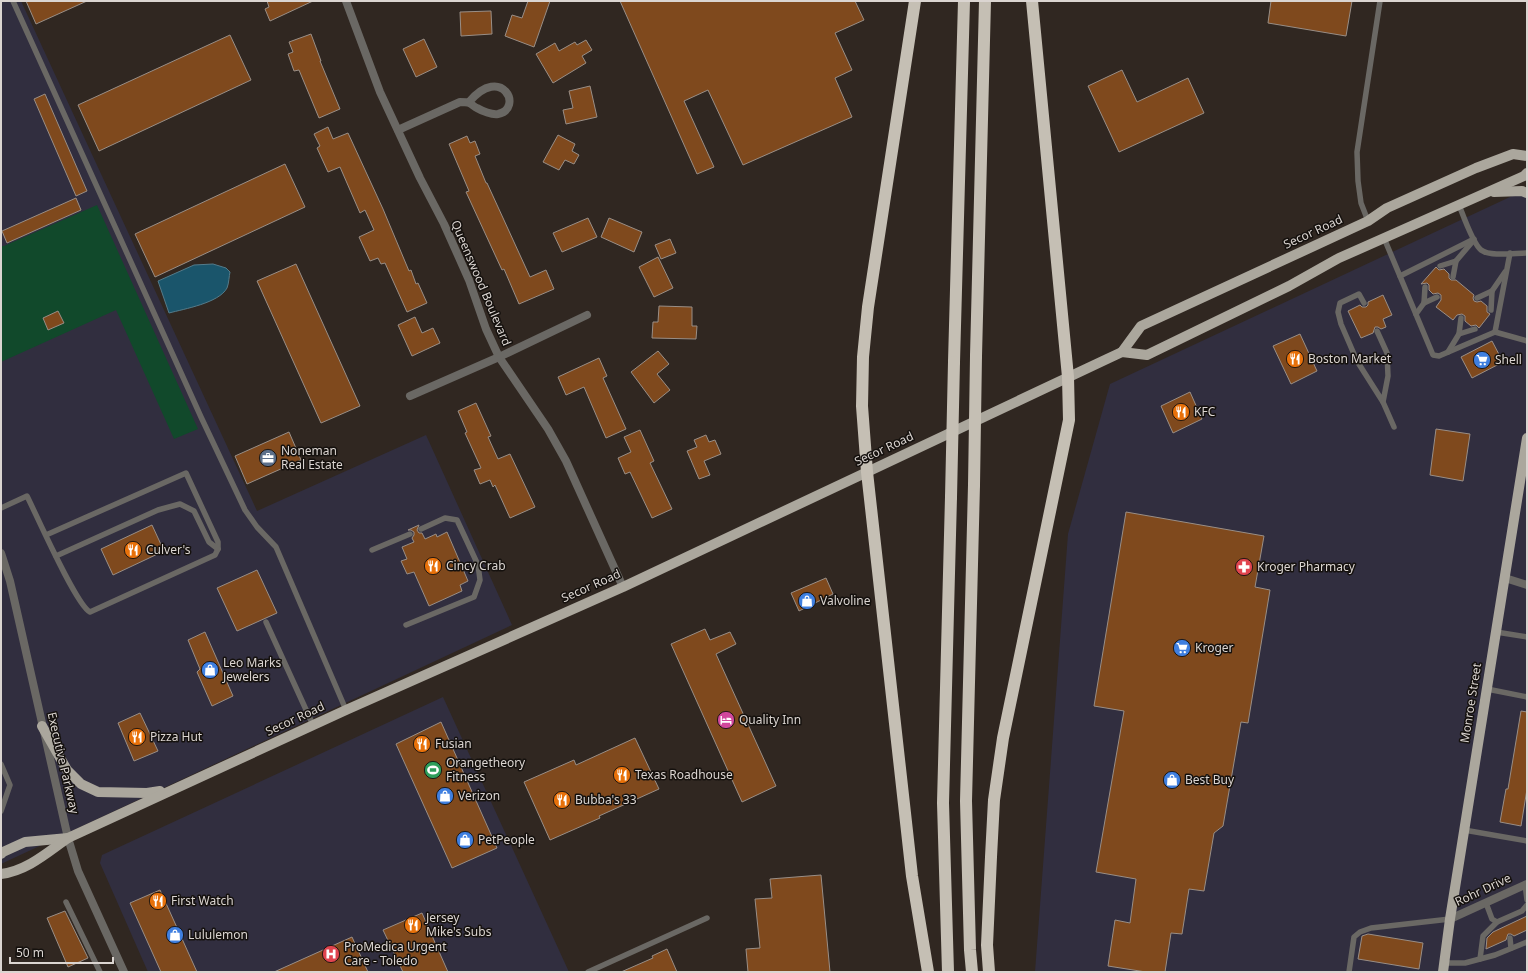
<svg xmlns="http://www.w3.org/2000/svg" width="1528" height="973" font-family="'Noto Sans',sans-serif">
	<style>
		.commercial { fill: #312e3f }
		.green { fill: #11492b }
		.water { fill: #1a556b; stroke: #547b8a }
		.building { fill: #7f491d; stroke: #998e86 }
		.lines { fill: none; stroke-linecap: round; stroke-linejoin: round }
		.service { stroke: #6a6864; stroke-width: 5.5 }
		.minor { stroke: #6a6864; stroke-width: 8 }
		.tertiary { stroke: #6a6864; stroke-width: 8 }
		.primary { stroke: #aba79d; stroke-width: 10 }
		.motorway { stroke: #c5bfb4; stroke-width: 12 }
		.motorway-bridge { stroke: #c5bfb4; stroke-width: 12 }
		.labels { text-anchor: middle; stroke-width: 3; stroke-linejoin: round; paint-order: stroke }
		.street-label { font-size: 12px; fill: #dbd5d1; stroke: #15110e }
		.poi-label { font-size: 12px; fill: #dbd5d1; stroke: #15110e; text-anchor: start }
	</style>
	<rect width="100%" height="100%" fill="#302721"/>
	<g class="commercial">
		<polygon points="1,1 21,1 257,511 426,435 512,625 1,864"/>
		<polygon points="1527,189 1527,972 1035,972 1068,534 1110,384"/>
		<polygon points="443,697 569,972 148,972 100,863 102,855"/>
	</g>
	<polygon class="green" points="97,205 198,429 174,439 116,310 1,362 1,246 4,246"/>
	<path class="water" d="M 213,264 L 226,268 L 230,272 C 229,276 229,283 227,288 C 219,303 184,309 169,313 L 158,281 L 194,265 Z"/>
	<g class="building">
		<polygon points="26,1 87,1 36,24"/>
		<polygon points="267,1 313,1 270,21 265,9 269,7"/>
		<polygon points="528,1 550,1 534,47 505,36 512,15 522,18"/>
		<polygon points="620,1 855,1 864,20 835,33 852,70 835,78 852,117 743,165 708,90 684,101 714,167 697,174"/>
		<polygon points="1271,1 1352,1 1346,36 1268,23"/>
		<polygon points="491,11 492,34 461,36 460,12"/>
		<polygon points="311,34 321,61 320,61 340,109 319,118 299,70 294,71 288,54 293,52 289,42"/>
		<polygon points="230,35 251,80 99,151 78,105"/>
		<polygon points="424,39 437,67 416,77 403,49"/>
		<polygon points="586,40 592,50 582,56 586,63 553,83 536,54 555,43 559,51 575,42 577,45"/>
		<polygon points="1122,70 1137,102 1188,78 1204,113 1119,152 1088,86"/>
		<polygon points="590,86 597,117 566,124 563,110 573,108 569,91"/>
		<polygon points="45,94 87,191 76,196 34,99"/>
		<polygon points="328,127 333,139 348,133 383,209 409,271 411,270 416,284 418,283 427,303 407,312 385,263 381,264 378,258 370,261 359,237 374,230 365,210 360,213 340,167 328,172 317,148 320,146 314,134"/>
		<polygon points="558,135 575,144 572,151 579,155 574,164 565,160 559,170 543,162"/>
		<polygon points="467,136 470,143 475,141 480,154 475,156 486,183 487,183 530,277 546,270 554,289 519,304 504,269 502,270 466,192 469,191 449,144"/>
		<polygon points="285,164 305,207 155,277 135,234"/>
		<polygon points="76,198 81,210 7,243 2,231"/>
		<polygon points="588,218 597,237 562,252 553,233"/>
		<polygon points="609,218 642,232 634,252 601,237"/>
		<polygon points="670,239 676,253 661,259 655,245"/>
		<polygon points="658,257 673,288 654,297 639,267"/>
		<polygon points="296,264 360,406 321,423 257,281"/>
		<polygon points="1436,267 1439,270 1444,269 1449,274 1449,278 1451,280 1456,280 1474,295 1473,298 1474,301 1477,302 1481,301 1487,306 1487,312 1490,314 1479,328 1476,325 1471,326 1465,321 1465,316 1462,314 1457,315 1453,320 1436,307 1441,300 1441,295 1438,293 1433,294 1429,290 1429,285 1427,283 1421,284"/>
		<polygon points="1383,295 1392,315 1383,319 1386,327 1381,329 1378,327 1375,327 1373,333 1361,338 1348,311 1360,305 1362,307 1366,307 1368,305 1368,302"/>
		<polygon points="659,306 692,307 692,326 697,326 696,339 652,338 653,322 658,322"/>
		<polygon points="58,311 64,323 48,330 43,318"/>
		<polygon points="415,317 422,333 433,328 440,343 412,356 398,325"/>
		<polygon points="1300,334 1317,371 1291,384 1273,346"/>
		<polygon points="1492,341 1503,362 1472,378 1461,357"/>
		<polygon points="658,351 669,364 657,374 670,390 654,403 631,372"/>
		<polygon points="599,358 607,376 603,378 626,429 606,438 584,387 566,395 558,377"/>
		<polygon points="1190,392 1202,419 1173,433 1161,406"/>
		<polygon points="476,403 491,436 488,437 498,459 510,454 535,507 510,518 495,485 493,487 490,480 480,484 474,470 481,468 465,433 467,432 458,411"/>
		<polygon points="1436,429 1470,434 1463,481 1430,475"/>
		<polygon points="640,430 654,461 650,463 672,509 652,518 630,472 625,474 618,458 631,452 624,437"/>
		<polygon points="289,432 301,460 247,484 235,456"/>
		<polygon points="706,435 709,442 715,440 721,454 704,461 710,475 699,479 687,451 697,447 694,440"/>
		<polygon points="1126,512 1264,536 1255,587 1270,590 1248,723 1241,722 1223,826 1214,833 1204,891 1189,889 1182,934 1171,933 1165,972 1146,972 1108,966 1115,920 1130,923 1136,879 1096,872 1124,711 1094,706"/>
		<polygon points="152,525 164,551 113,575 101,549"/>
		<polygon points="419,525 417,530 419,533 422,533 425,539 436,534 437,537 447,532 468,581 460,585 462,591 429,606 414,572 407,574 401,561 407,559 402,547 414,542 412,538 414,535 414,532 411,530 408,530"/>
		<polygon points="257,570 277,613 237,631 217,588"/>
		<polygon points="826,578 833,594 799,611 791,593"/>
		<polygon points="705,629 710,640 730,632 736,644 716,654 776,786 742,802 671,644"/>
		<polygon points="205,632 233,696 212,706 197,672 200,669 188,640"/>
		<polygon points="1521,711 1527,712 1527,789 1521,826 1500,822 1506,789 1508,789"/>
		<polygon points="140,713 158,751 134,761 118,723"/>
		<polygon points="441,722 497,848 452,868 396,744"/>
		<polygon points="635,738 659,789 599,816 600,818 550,840 524,782 574,760 576,765"/>
		<polygon points="821,875 830,972 748,972 746,949 760,948 755,899 772,898 770,879"/>
		<polygon points="160,890 197,972 161,972 130,903"/>
		<polygon points="65,911 88,958 68,967 47,918"/>
		<polygon points="422,913 448,972 403,972 383,930"/>
		<polygon points="1527,916 1527,930 1514,936 1511,934 1508,934 1506,940 1486,949 1487,938 1493,932"/>
		<polygon points="1368,934 1423,943 1419,969 1358,959 1362,936"/>
		<polygon points="352,937 368,972 274,972"/>
		<polygon points="667,949 677,972 621,972 653,958 652,956"/>
	</g>
	<g class="lines">
		<g class="service">
			<polyline points="13,1 201,417 245,510 257,527 276,547 346,710"/>
			<path d="M 1459,205 C 1463,215 1473,244 1481,250 C 1490,257 1515,253 1527,253"/>
			<polyline points="1368,221 1361,203 1358,181 1357,152 1380,1"/>
			<polyline points="1384,238 1433,355 1439,356 1495,332 1527,341"/>
			<polyline points="1440,266 1456,261 1473,241"/>
			<polyline points="1400,276 1474,239"/>
			<polyline points="1453,277 1456,261"/>
			<polyline points="1477,298 1492,291"/>
			<polyline points="1364,303 1359,294 1340,303 1338,312 1341,324 1357,361 1383,402 1388,376 1387,353 1377,331"/>
			<polyline points="1424,303 1437,297"/>
			<polyline points="1491,310 1492,291 1505,272"/>
			<polyline points="1416,314 1424,303 1425,287"/>
			<polyline points="1495,332 1510,253"/>
			<polyline points="1459,334 1461,318"/>
			<polyline points="1448,352 1459,334 1475,329"/>
			<polyline points="1383,402 1394,427"/>
			<path d="M 1,508 L 27,496 C 37,516 76,605 90,612 L 215,555 L 218,549 L 218,542 L 186,473 L 46,535"/>
			<polyline points="372,550 410,534"/>
			<polyline points="56,556 158,510 180,504 194,511 209,542 218,549"/>
			<polyline points="266,622 313,725"/>
			<polyline points="406,625 474,597 480,580 478,565 457,520 445,518 421,529"/>
			<polyline points="1496,632 1527,637"/>
			<polyline points="1487,689 1527,697"/>
			<polyline points="1,764 10,785 1,811"/>
			<polyline points="1464,830 1527,841"/>
			<polyline points="1525,884 1527,900"/>
			<polyline points="66,902 100,972"/>
			<polyline points="1486,903 1492,919 1497,922 1522,911 1527,905"/>
			<polyline points="1510,938 1511,948"/>
			<polyline points="1480,959 1483,936 1497,922"/>
			<polyline points="1444,963 1465,963 1495,955 1527,942"/>
			<polyline points="588,972 707,918"/>
			<polyline points="1349,972 1354,937 1360,932 1371,928 1450,919"/>
		</g>
		<g class="minor">
			<polyline points="346,1 380,92 420,178 444,224 469,280 486,329 499,357 548,429 566,461 623,587"/>
			<path d="M 398,130 L 460,102 C 463,102 467,102 469,103 C 472,104 474,107 477,108 C 482,111 492,115 498,114 C 524,109 502,63 469,102"/>
			<polyline points="410,396 499,357 587,315"/>
			<polyline points="1505,578 1527,585"/>
			<polyline points="68,838 78,871 124,972"/>
			<polyline points="1450,919 1527,884"/>
		</g>
		<polyline class="tertiary" points="1,553 10,581 68,838"/>
		<g class="primary">
			<polyline points="1494,192 1522,191 1527,193"/>
			<polyline points="1122,352 1141,326 1368,221 1387,208 1476,168 1513,154 1527,156"/>
			<polyline points="42,726 67,770 81,784 98,792 147,793 160,791"/>
			<polyline points="1,854 3,852 25,842 68,838"/>
			<path d="M 1,874 C 27,871 48,852 68,838 L 346,710 L 623,587 L 1107,359 L 1122,352 L 1147,355 L 1289,286 L 1339,258 L 1524,176 L 1527,173"/>
			<polyline points="1443,972 1450,919 1527,438"/>
		</g>
		<g class="motorway">
			<polyline points="915,1 868,307 863,357 862,406 867,472 912,876 928,972"/>
			<polyline points="976,356 985,1"/>
			<polyline points="954,362 964,1"/>
			<polyline points="948,972 943,803 951,497"/>
			<polyline points="972,972 970,950 966,801 974,485"/>
			<polyline points="989,972 987,945 991,857 994,800 1003,738 1069,420 1068,377 1032,1"/>
		</g>
		<g class="motorway-bridge">
			<polyline points="974,485 976,356"/>
			<polyline points="951,497 954,362"/>
		</g>
	</g>
	<defs>
		<symbol id="restaurant-disc" viewBox="-11 -11 22 22"><circle r="9.5" fill="#e8710a" stroke="#15110e"/><path d="M-5-6h1v4h1v-4h1v4h1v-4h1v5L-1.5 .5V6h-2V.5L-5-1ZM5-6V6H3V1.5H1.5Q1.5-4 5-6Z" fill="#fff"/></symbol>
		<symbol id="supermarket-disc" viewBox="-11 -11 22 22"><circle r="9.5" fill="#3f7fe0" stroke="#15110e"/><path d="M-6-5.5h2.5l.6 2H6L4.5 2H-2.5L-4.4-4H-6ZM-1.5 3.2a1.3 1.3 0 1 0 .1 0ZM3 3.2a1.3 1.3 0 1 0 .1 0Z" fill="#fff"/></symbol>
		<symbol id="office-disc" viewBox="-11 -11 22 22"><circle r="9.5" fill="#5c6f8a" stroke="#15110e"/><path d="M-6-3h4V-5.5h4V-3h4V5H-6ZM-1-4.5V-3h2v-1.5ZM-6 0V1H6V0Z" fill="#fff"/></symbol>
		<symbol id="pharmacy-disc" viewBox="-11 -11 22 22"><circle r="9.5" fill="#e0444e" stroke="#15110e"/><path d="M-2-6h4v4h4v4h-4v4h-4v-4h-4v-4h4Z" fill="#fff"/></symbol>
		<symbol id="shop-disc" viewBox="-11 -11 22 22"><circle r="9.5" fill="#3f7fe0" stroke="#15110e"/><path d="M-5-2.5h2.3a2.7 3.5 0 0 1 5.4 0H5L5.5 6h-11ZM-1.5-2.5h3a1.5 2.3 0 0 0-3 0Z" fill="#fff"/></symbol>
		<symbol id="hotel-disc" viewBox="-11 -11 22 22"><circle r="9.5" fill="#d1479c" stroke="#15110e"/><path d="M-6-4.5h1.5V1H6V5H4.5V3h-9V5H-6ZM-4 0a1.8 1.8 0 1 1 3.6 0ZM.5 0V-2.5h3Q6-2.5 6 0Z" fill="#fff"/></symbol>
		<symbol id="stadium-disc" viewBox="-11 -11 22 22"><circle r="9.5" fill="#2e9e5b" stroke="#15110e"/><path d="M0-5a6.5 5 0 1 0 0 10a6.5 5 0 1 0 0-10ZM-3.5-1.8h7v3.6h-7Z" fill="#fff"/></symbol>
		<symbol id="hospital-disc" viewBox="-11 -11 22 22"><circle r="9.5" fill="#e0444e" stroke="#15110e"/><path d="M-5-5h3v3.5h4V-5h3V5h-3V1.5h-4V5h-3Z" fill="#fff"/></symbol>
	</defs>
	<g fill-rule="evenodd">
		<use href="#restaurant-disc" x="1285" y="349" width="20" height="20"/>
		<use href="#supermarket-disc" x="1472" y="350" width="20" height="20"/>
		<use href="#restaurant-disc" x="1171" y="402" width="20" height="20"/>
		<use href="#office-disc" x="258" y="448" width="20" height="20"/>
		<use href="#restaurant-disc" x="123" y="540" width="20" height="20"/>
		<use href="#restaurant-disc" x="423" y="556" width="20" height="20"/>
		<use href="#pharmacy-disc" x="1234" y="557" width="20" height="20"/>
		<use href="#shop-disc" x="797" y="591" width="20" height="20"/>
		<use href="#supermarket-disc" x="1172" y="638" width="20" height="20"/>
		<use href="#shop-disc" x="200" y="660" width="20" height="20"/>
		<use href="#hotel-disc" x="716" y="710" width="20" height="20"/>
		<use href="#restaurant-disc" x="127" y="727" width="20" height="20"/>
		<use href="#restaurant-disc" x="412" y="734" width="20" height="20"/>
		<use href="#stadium-disc" x="423" y="760" width="20" height="20"/>
		<use href="#restaurant-disc" x="612" y="765" width="20" height="20"/>
		<use href="#shop-disc" x="1162" y="770" width="20" height="20"/>
		<use href="#shop-disc" x="435" y="786" width="20" height="20"/>
		<use href="#restaurant-disc" x="552" y="790" width="20" height="20"/>
		<use href="#shop-disc" x="455" y="830" width="20" height="20"/>
		<use href="#restaurant-disc" x="148" y="891" width="20" height="20"/>
		<use href="#restaurant-disc" x="403" y="915" width="20" height="20"/>
		<use href="#shop-disc" x="165" y="925" width="20" height="20"/>
		<use href="#hospital-disc" x="321" y="944" width="20" height="20"/>
	</g>
	<g class="labels">
		<g class="street-label">
			<text transform="translate(1313 232) rotate(-25)" y="4">Secor Road</text>
			<text transform="translate(481 283) rotate(67)" y="4">Queenswood Boulevard</text>
			<text transform="translate(884 449) rotate(-25)" y="4">Secor Road</text>
			<text transform="translate(591 586) rotate(-24)" y="4">Secor Road</text>
			<text transform="translate(1471 703) rotate(-81)" y="4">Monroe Street</text>
			<text transform="translate(295 719) rotate(-25)" y="4">Secor Road</text>
			<text transform="translate(63 763) rotate(77)" y="4">Executive Parkway</text>
			<text transform="translate(1483 890) rotate(-25)" y="4">Rohr Drive</text>
		</g>
		<g class="poi-label">
			<text x="1308" y="363">Boston Market</text>
			<text x="1495" y="364">Shell</text>
			<text x="1194" y="416">KFC</text>
			<text x="281" y="455">Noneman<tspan x="281" dy="14">Real Estate</tspan></text>
			<text x="146" y="554">Culver's</text>
			<text x="446" y="570">Cincy Crab</text>
			<text x="1257" y="571">Kroger Pharmacy</text>
			<text x="820" y="605">Valvoline</text>
			<text x="1195" y="652">Kroger</text>
			<text x="223" y="667">Leo Marks<tspan x="223" dy="14">Jewelers</tspan></text>
			<text x="739" y="724">Quality Inn</text>
			<text x="150" y="741">Pizza Hut</text>
			<text x="435" y="748">Fusian</text>
			<text x="446" y="767">Orangetheory<tspan x="446" dy="14">Fitness</tspan></text>
			<text x="635" y="779">Texas Roadhouse</text>
			<text x="1185" y="784">Best Buy</text>
			<text x="458" y="800">Verizon</text>
			<text x="575" y="804">Bubba's 33</text>
			<text x="478" y="844">PetPeople</text>
			<text x="171" y="905">First Watch</text>
			<text x="426" y="922">Jersey<tspan x="426" dy="14">Mike's Subs</tspan></text>
			<text x="188" y="939">Lululemon</text>
			<text x="344" y="951">ProMedica Urgent<tspan x="344" dy="14">Care - Toledo</tspan></text>
		</g>
	</g>
	<rect width="1528" height="973" fill="none" stroke="#dbd5d1" stroke-width="4"/>
	<path d="M10 957v6h103v-6" fill="none" stroke="#dbd5d1" stroke-width="2"/>
	<text x="16" y="957" font-size="12" fill="#dbd5d1" stroke="#15110e" stroke-width="3" paint-order="stroke">50 m</text>
</svg>
